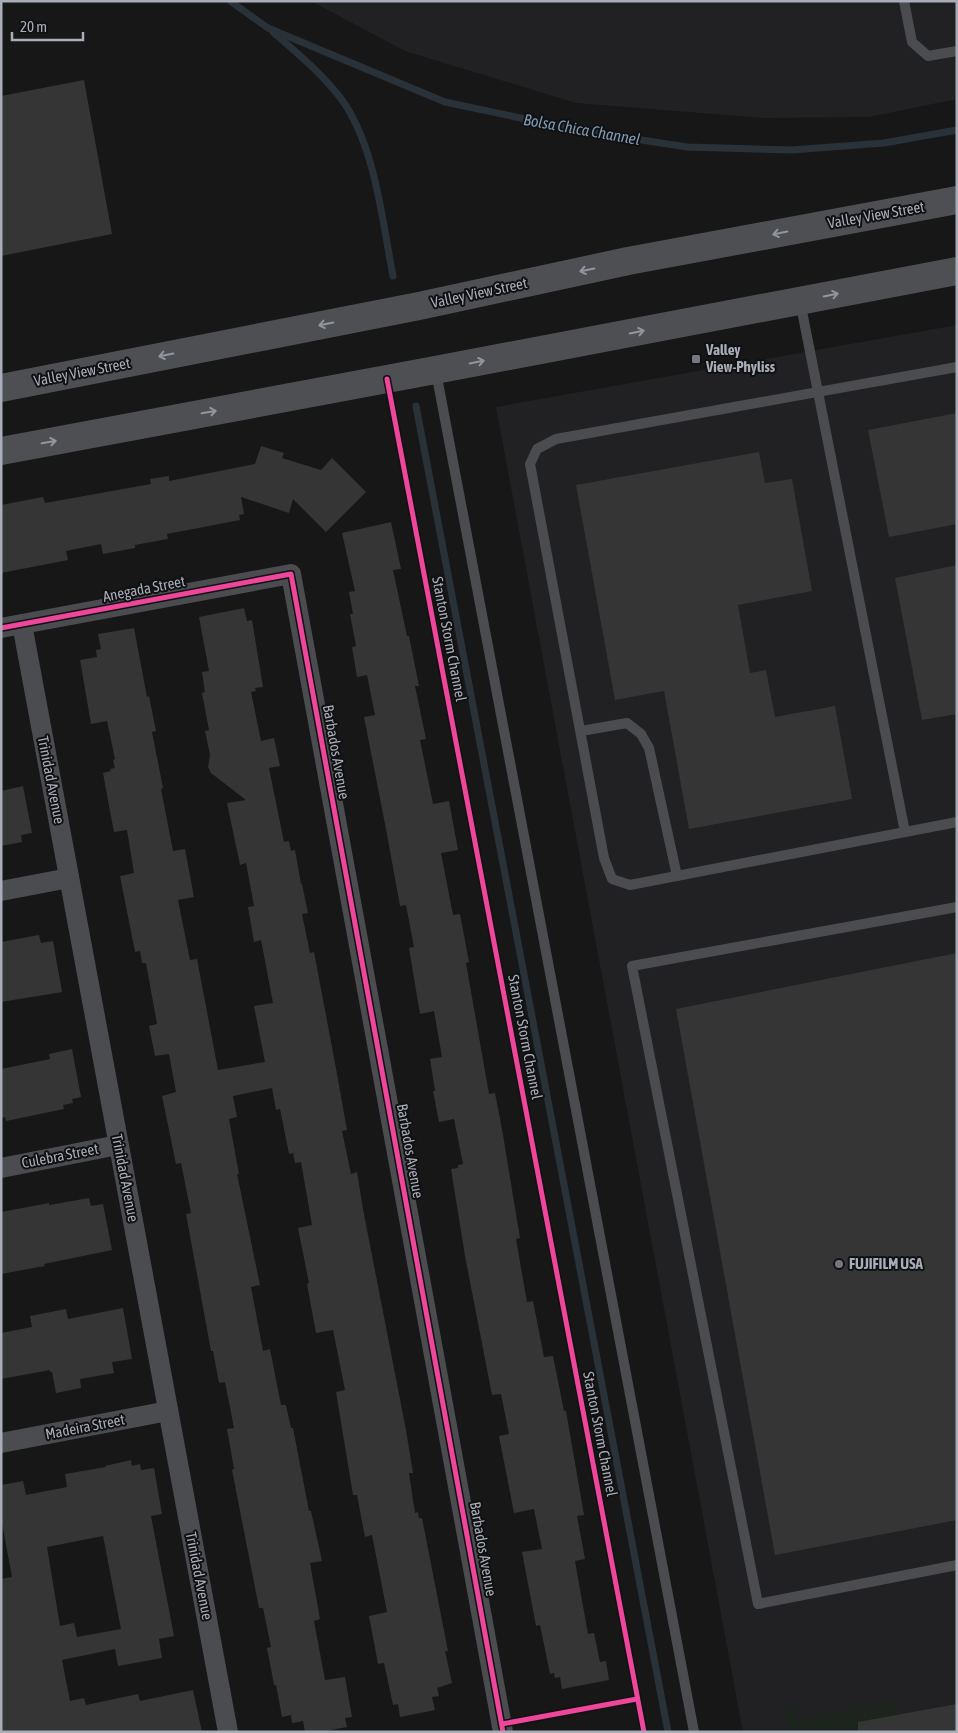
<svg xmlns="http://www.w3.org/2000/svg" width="958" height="1733" font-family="'Asap Condensed',sans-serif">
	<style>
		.built { fill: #212123 }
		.green { fill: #1d241e }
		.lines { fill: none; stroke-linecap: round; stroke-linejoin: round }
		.stream { stroke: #2a3239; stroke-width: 7 }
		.building { fill: #353536; fill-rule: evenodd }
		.service { stroke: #4b4c50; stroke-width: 10 }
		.minor { stroke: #4b4c50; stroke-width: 20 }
		.primary { stroke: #4d4f52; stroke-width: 28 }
		.cycleway-casing { stroke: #111113; stroke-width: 8 }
		.cycleway { stroke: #ed469a; stroke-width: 5 }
		.oneway { stroke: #91969e }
		.poi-dot { fill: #757880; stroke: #111113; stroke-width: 2 }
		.labels { text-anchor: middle; stroke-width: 4; stroke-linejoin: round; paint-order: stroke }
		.street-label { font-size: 15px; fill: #a8adb8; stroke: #111113 }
		.poi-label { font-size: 15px; font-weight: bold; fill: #a8adb8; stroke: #111113; text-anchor: start }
		.water-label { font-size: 16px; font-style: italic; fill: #7f9bb3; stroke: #111113 }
	</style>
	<rect width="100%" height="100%" fill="#171717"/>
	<g class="built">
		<polygon points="311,1 957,1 957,99 869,117 764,118 576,103 405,51"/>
		<polygon points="957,325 957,1732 743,1732 496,407"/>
	</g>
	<polygon class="green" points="894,1701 896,1715 865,1720 867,1732 788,1732 784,1710 793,1705 797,1720"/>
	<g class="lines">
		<g class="stream">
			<polyline points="230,1 268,28 445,102 577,130 687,147 792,150 884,143 957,130"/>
			<path d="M 273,32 C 296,52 320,72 339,96 C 375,142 382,220 393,276"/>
			<polyline points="416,406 668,1732"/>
		</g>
	</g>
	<g class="building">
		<polygon points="84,80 112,234 1,256 1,96"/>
		<polygon points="957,413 957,524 889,537 868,430"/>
		<polygon points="261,446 284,453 282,458 321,470 332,458 366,492 326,532 293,499 289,513 241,497 244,514 239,515 240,520 167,534 168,539 135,545 135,548 103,554 101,544 66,551 68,560 1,573 1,505 43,497 45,503 151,484 150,479 169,476 169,481 255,464"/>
		<polygon points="759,452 765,483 792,479 812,591 738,605 750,673 766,670 775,717 835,706 852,799 689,829 664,691 615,700 576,485"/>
		<polygon points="391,522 401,569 393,570 407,636 409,636 419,686 415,686 426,739 420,740 433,804 449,801 458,850 441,853 453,915 460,914 469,962 466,963 489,1094 495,1093 502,1129 520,1238 516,1239 527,1302 533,1301 544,1357 553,1356 564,1411 566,1411 584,1515 577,1516 585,1559 575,1561 588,1634 594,1633 600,1662 606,1661 609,1680 562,1689 560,1677 555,1678 554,1673 550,1674 540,1625 536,1626 522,1552 542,1549 534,1509 514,1513 499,1436 509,1434 501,1394 492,1395 465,1256 451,1169 458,1168 458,1165 463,1164 454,1119 439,1122 433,1091 435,1091 430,1059 442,1057 434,1011 420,1014 409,948 414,947 406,905 400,906 386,829 364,717 375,715 367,675 357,677 352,647 356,646 350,614 353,614 349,592 355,591 342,533"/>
		<polygon points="957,565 957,714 922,720 895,578"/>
		<polygon points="244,608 247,621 252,620 263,687 255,688 256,691 251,692 261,741 274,738 280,766 269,768 284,842 289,841 291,851 295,850 301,884 302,884 308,913 302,914 310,953 314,952 335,1063 347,1130 342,1131 351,1174 357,1172 363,1209 406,1430 413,1473 409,1473 415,1513 418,1512 419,1518 422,1518 448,1651 445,1651 452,1683 437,1688 439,1696 432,1697 435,1710 400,1717 398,1704 393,1705 384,1663 378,1664 369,1616 387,1612 372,1535 365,1537 357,1495 353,1495 336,1392 345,1390 333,1330 316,1333 307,1284 309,1283 298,1228 312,1225 301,1162 295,1163 293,1153 289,1154 280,1109 276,1110 272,1088 233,1096 237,1117 229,1119 239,1174 237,1174 260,1285 251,1287 263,1351 270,1349 281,1405 286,1405 291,1428 293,1428 309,1511 311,1511 322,1561 310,1563 320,1619 314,1621 325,1680 345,1677 352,1717 345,1718 347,1727 321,1732 305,1732 303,1721 292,1723 291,1715 282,1717 276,1685 274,1685 267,1648 271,1647 263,1608 259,1608 232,1470 234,1469 227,1429 234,1428 225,1382 219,1383 213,1351 211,1351 186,1214 191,1213 181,1163 176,1164 162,1096 176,1092 169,1054 155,1056 149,1026 157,1024 146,963 142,963 140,951 135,952 120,876 134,873 127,830 114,832 109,806 103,773 111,771 110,769 115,768 113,760 115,759 107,721 91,724 80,660 97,657 96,650 101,649 98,634 134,628 147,697 149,696 156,731 152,732 163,788 161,789 173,851 185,849 194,897 178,900 190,960 197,959 218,1070 265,1062 254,1006 273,1003 261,940 254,942 248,907 254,906 246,863 240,865 227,803 246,800 211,773 208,767 210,755 205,731 209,730 202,693 205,692 202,672 209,671 199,617"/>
		<polygon points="23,786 32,833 21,835 22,842 1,846 1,791"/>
		<polygon points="39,935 41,943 53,941 62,992 1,1002 1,942"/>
		<polygon points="957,953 957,1520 775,1555 676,1009"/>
		<polygon points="72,1049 81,1097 72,1099 73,1103 63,1105 64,1109 6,1121 5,1117 1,1118 1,1069 50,1059 49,1054"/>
		<polygon points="89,1198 91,1206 103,1204 112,1250 44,1264 45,1266 1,1274 1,1212 49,1203 49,1205"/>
		<polygon points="123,1308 132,1359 112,1362 114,1373 80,1379 81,1388 56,1393 52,1372 50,1372 50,1370 1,1379 1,1333 32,1327 30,1316 66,1309 68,1319"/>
		<path d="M 131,1460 L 132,1466 L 140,1464 L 141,1470 L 154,1468 L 162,1514 L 151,1516 L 174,1636 L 159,1639 L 162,1658 L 118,1666 L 115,1649 L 62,1660 L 70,1701 L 84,1698 L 86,1705 L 138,1694 L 140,1701 L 193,1690 L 202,1732 L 1,1732 L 1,1579 L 12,1577 L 1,1518 L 1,1485 L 23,1481 L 26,1495 L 67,1487 L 65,1474 L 106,1467 L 105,1466 ZM 103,1536 L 121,1629 L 77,1637 L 74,1623 L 60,1626 L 47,1547 Z"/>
		<polygon points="957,1704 957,1732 858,1732 858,1722"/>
	</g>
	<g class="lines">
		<g class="service">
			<polyline points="904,1 912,42 928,56 957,51"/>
			<polyline points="800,301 905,832"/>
			<polyline points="957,367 556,439 537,449 530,464 604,858 612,879 630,885 957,822"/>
			<polyline points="436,372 694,1732"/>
			<polyline points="581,731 627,723 641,734 649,748 677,876"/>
			<polyline points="957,907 632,966 758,1604 957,1565"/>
		</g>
		<g class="minor">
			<polyline points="22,624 228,1732"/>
			<polyline points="1,628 291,574 503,1732"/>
			<polyline points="1,891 69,878"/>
			<polyline points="1,1168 118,1145"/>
			<polyline points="1,1443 168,1411"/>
		</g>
		<g class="primary">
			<polyline points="1,388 419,306 628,261 957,200"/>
			<polyline points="1,451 430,371 957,271"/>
		</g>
		<defs>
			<g id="cycleway">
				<polyline points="387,379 644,1732"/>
				<polyline points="1,628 291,574 503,1732"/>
				<polyline points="502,1724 637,1699"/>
			</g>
		</defs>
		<use href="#cycleway" class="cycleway-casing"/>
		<use href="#cycleway" class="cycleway"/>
	</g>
	<defs><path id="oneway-shaft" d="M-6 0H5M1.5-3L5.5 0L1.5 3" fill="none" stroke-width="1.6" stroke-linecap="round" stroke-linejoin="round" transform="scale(1.25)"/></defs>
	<g class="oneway">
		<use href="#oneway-shaft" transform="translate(780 233) rotate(169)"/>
		<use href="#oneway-shaft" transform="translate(587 270) rotate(168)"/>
		<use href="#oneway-shaft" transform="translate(831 295) rotate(-11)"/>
		<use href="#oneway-shaft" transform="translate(326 324) rotate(169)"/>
		<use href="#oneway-shaft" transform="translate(637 332) rotate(-11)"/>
		<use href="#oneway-shaft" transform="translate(166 355) rotate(169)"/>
		<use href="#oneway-shaft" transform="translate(477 362) rotate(-11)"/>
		<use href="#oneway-shaft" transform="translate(209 412) rotate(-10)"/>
		<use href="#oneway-shaft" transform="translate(49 442) rotate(-10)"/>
	</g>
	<g class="poi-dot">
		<rect x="691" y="354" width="10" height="10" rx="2.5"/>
		<circle cx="839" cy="1264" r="5"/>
	</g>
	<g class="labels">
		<g class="street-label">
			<text transform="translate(876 215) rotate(-10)" y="5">Valley View Street</text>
			<text transform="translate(479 293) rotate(-12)" y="5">Valley View Street</text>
			<text transform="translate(82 372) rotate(-11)" y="5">Valley View Street</text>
			<text transform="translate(144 589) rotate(-11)" y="5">Anegada Street</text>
			<text transform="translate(449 639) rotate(79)" y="5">Stanton Storm Channel</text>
			<text transform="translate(336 752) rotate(80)" y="5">Barbados Avenue</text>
			<text transform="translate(51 780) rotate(79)" y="5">Trinidad Avenue</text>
			<text transform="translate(525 1037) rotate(79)" y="5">Stanton Storm Channel</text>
			<text transform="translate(410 1151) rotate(80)" y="5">Barbados Avenue</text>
			<text transform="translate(60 1156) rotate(-11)" y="5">Culebra Street</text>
			<text transform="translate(125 1178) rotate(79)" y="5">Trinidad Avenue</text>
			<text transform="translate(85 1427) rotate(-11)" y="5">Madeira Street</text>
			<text transform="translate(600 1434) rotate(79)" y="5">Stanton Storm Channel</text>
			<text transform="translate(483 1549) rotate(80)" y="5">Barbados Avenue</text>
			<text transform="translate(199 1576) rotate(79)" y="5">Trinidad Avenue</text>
		</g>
		<g class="poi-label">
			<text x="706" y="355">Valley<tspan x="706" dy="17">View-Phyliss</tspan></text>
			<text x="849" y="1269">FUJIFILM USA</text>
		</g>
		<g class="water-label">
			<text transform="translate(582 129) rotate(10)" y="6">Bolsa Chica Channel</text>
		</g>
	</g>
	<rect width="958" height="1733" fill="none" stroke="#a8adb8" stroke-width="5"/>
	<path d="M12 32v8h71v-8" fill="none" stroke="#a8adb8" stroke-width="2.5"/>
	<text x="20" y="32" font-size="15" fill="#a8adb8" stroke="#111113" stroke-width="4" paint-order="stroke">20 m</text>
</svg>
